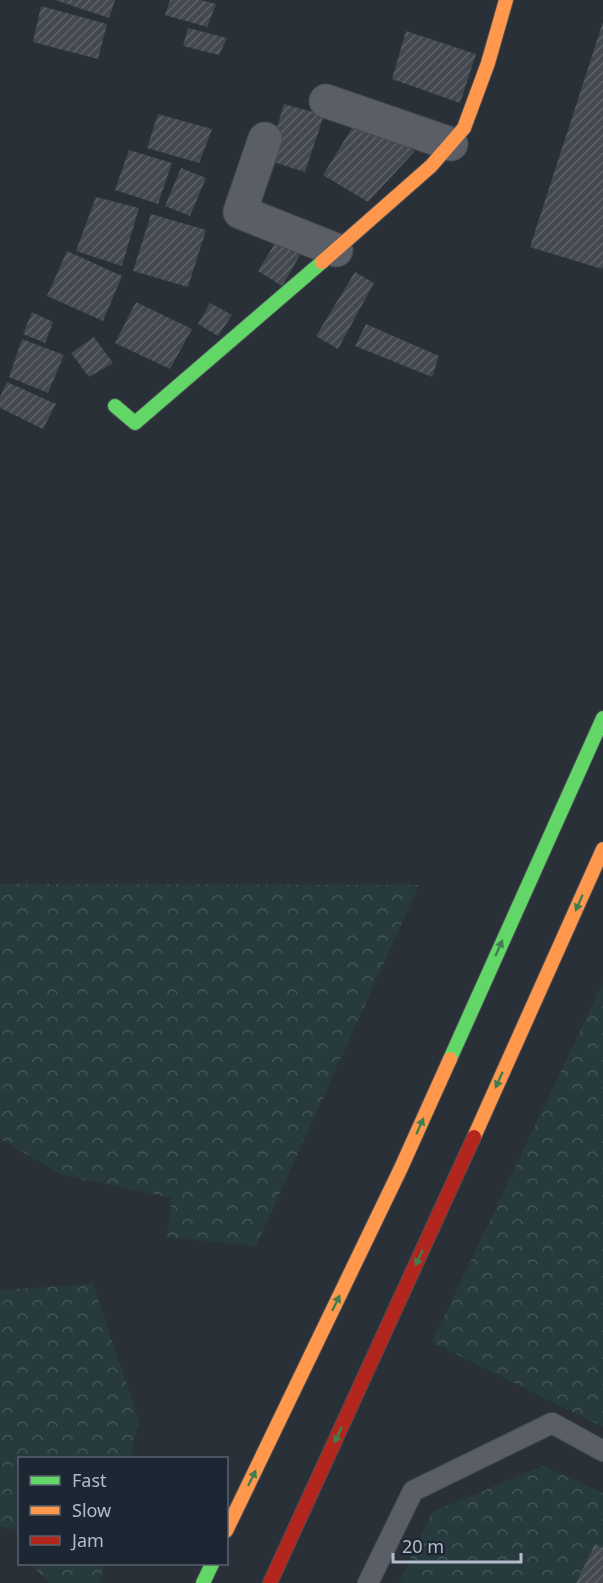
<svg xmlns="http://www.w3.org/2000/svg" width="603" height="1583" font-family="'Noto Sans',sans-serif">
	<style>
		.forest { fill: url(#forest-crowns) }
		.building { fill: url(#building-hatch) }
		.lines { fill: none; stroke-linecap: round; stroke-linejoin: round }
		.lane-casing { stroke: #484c53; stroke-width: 22 }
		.street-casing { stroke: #484c53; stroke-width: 35 }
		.fast-casing { stroke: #484c53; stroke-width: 16 }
		.slow-casing { stroke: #484c53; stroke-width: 16 }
		.jam-casing { stroke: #484c53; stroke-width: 16 }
		.lane { stroke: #5a5e66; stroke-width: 20 }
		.street { stroke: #5a5e66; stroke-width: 33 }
		.fast { stroke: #63d668; stroke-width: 14 }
		.slow { stroke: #ff974d; stroke-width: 14 }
		.jam { stroke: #b3261e; stroke-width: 14 }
		.oneway { fill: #407e4e }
	</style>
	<defs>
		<pattern id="forest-crowns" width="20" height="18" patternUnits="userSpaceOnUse" patternTransform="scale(1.5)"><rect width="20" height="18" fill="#273a3e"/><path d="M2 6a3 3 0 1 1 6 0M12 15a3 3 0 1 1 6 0" fill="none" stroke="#445559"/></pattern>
		<pattern id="building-hatch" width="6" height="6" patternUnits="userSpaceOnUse" patternTransform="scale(1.5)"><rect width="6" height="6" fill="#444950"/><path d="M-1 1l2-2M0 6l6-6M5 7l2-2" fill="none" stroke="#5d6168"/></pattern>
	</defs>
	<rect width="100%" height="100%" fill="#2a3038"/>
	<g class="forest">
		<polygon points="0,884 419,885 256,1246 167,1237 172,1198 62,1175 0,1139"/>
		<polygon points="603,983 603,1427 432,1342"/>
		<polygon points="93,1284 139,1420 130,1458 20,1458 19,1530 0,1527 0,1290"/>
		<polygon points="543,1466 603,1493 603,1583 399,1583 432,1512"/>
		<polygon points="34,1564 104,1564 99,1583 50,1583 34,1568"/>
	</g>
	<g class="building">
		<polygon points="55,0 115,0 109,18"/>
		<polygon points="170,0 201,0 216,4 207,27 165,15"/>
		<polygon points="41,6 107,24 98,59 33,42"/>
		<polygon points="603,22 603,267 602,269 530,247"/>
		<polygon points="188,28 227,38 219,55 183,46"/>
		<polygon points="406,31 476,54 460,103 392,79"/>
		<polygon points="284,104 324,115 305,172 267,160"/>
		<polygon points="158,114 212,129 199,163 147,148"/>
		<polygon points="357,120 415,151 368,202 323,175"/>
		<polygon points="129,150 172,163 158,204 115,190"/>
		<polygon points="181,168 206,178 190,216 165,206"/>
		<polygon points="96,197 139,208 122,266 76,251"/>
		<polygon points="151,214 206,230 188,287 133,271"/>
		<polygon points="280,235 304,248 282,286 258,271"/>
		<polygon points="67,251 122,276 103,321 47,296"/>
		<polygon points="355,272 374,283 338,349 316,336"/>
		<polygon points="136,302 192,329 170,369 115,343"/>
		<polygon points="210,303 232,315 218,336 198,324"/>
		<polygon points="32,312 53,322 45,343 23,334"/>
		<polygon points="366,324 439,356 432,377 355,346"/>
		<polygon points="94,337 113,363 89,377 71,353"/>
		<polygon points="22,339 64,355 48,393 9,377"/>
		<polygon points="7,382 56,404 43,429 0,408 0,397"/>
		<polygon points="595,1544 603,1548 603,1583 576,1583"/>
	</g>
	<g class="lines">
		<defs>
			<polyline id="lane" points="368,1583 413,1491 552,1423 603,1451"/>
			<g id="street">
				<polyline points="326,101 451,144"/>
				<polyline points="265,139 240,212 336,250"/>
			</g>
			<g id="fast">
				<polyline points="115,406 135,423 322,262"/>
				<polyline points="450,1059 603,718"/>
				<polyline points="203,1583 212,1564"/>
			</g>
			<g id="slow">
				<polyline points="322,262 431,166 464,128 488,63 506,0"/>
				<polyline points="474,1137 603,849"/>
				<polyline points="226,1531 400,1170 450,1059"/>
			</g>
			<polyline id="jam" points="270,1583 474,1137"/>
		</defs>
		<use href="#lane" class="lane-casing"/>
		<use href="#street" class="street-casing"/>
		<use href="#fast" class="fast-casing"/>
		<use href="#slow" class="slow-casing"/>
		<use href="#jam" class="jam-casing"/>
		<use href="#lane" class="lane"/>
		<use href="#street" class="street"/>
		<use href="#fast" class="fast"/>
		<use href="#slow" class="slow"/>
		<use href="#jam" class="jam"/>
	</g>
	<defs><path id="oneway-solid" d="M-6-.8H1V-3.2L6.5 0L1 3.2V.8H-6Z" transform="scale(1.5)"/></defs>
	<g class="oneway">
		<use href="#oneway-solid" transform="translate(579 903) rotate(114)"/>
		<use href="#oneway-solid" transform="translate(499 948) rotate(-66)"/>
		<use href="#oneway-solid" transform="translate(499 1080) rotate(114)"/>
		<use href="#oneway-solid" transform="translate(420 1126) rotate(-66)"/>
		<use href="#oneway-solid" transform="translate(419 1258) rotate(115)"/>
		<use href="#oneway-solid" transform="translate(336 1303) rotate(-64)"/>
		<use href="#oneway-solid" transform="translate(338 1435) rotate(115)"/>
		<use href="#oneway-solid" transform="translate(252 1478) rotate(-64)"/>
	</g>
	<rect x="18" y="1457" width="210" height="108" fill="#1d2633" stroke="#59626f" stroke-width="1.5"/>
	<rect x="30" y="1476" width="30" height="9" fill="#63d668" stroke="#59626f" stroke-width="1.5"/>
	<text x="72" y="1487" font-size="18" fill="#b4bcc9">Fast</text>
	<rect x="30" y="1506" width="30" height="9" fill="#ff974d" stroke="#59626f" stroke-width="1.5"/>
	<text x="72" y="1517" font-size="18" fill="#b4bcc9">Slow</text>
	<rect x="30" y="1536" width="30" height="9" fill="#b3261e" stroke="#59626f" stroke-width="1.5"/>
	<text x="72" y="1547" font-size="18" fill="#b4bcc9">Jam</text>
	<path d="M393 1553v9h128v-9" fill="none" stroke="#b4bcc9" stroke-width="3"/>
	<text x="402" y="1553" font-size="18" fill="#b4bcc9" stroke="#1d2633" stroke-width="4.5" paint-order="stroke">20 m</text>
</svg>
